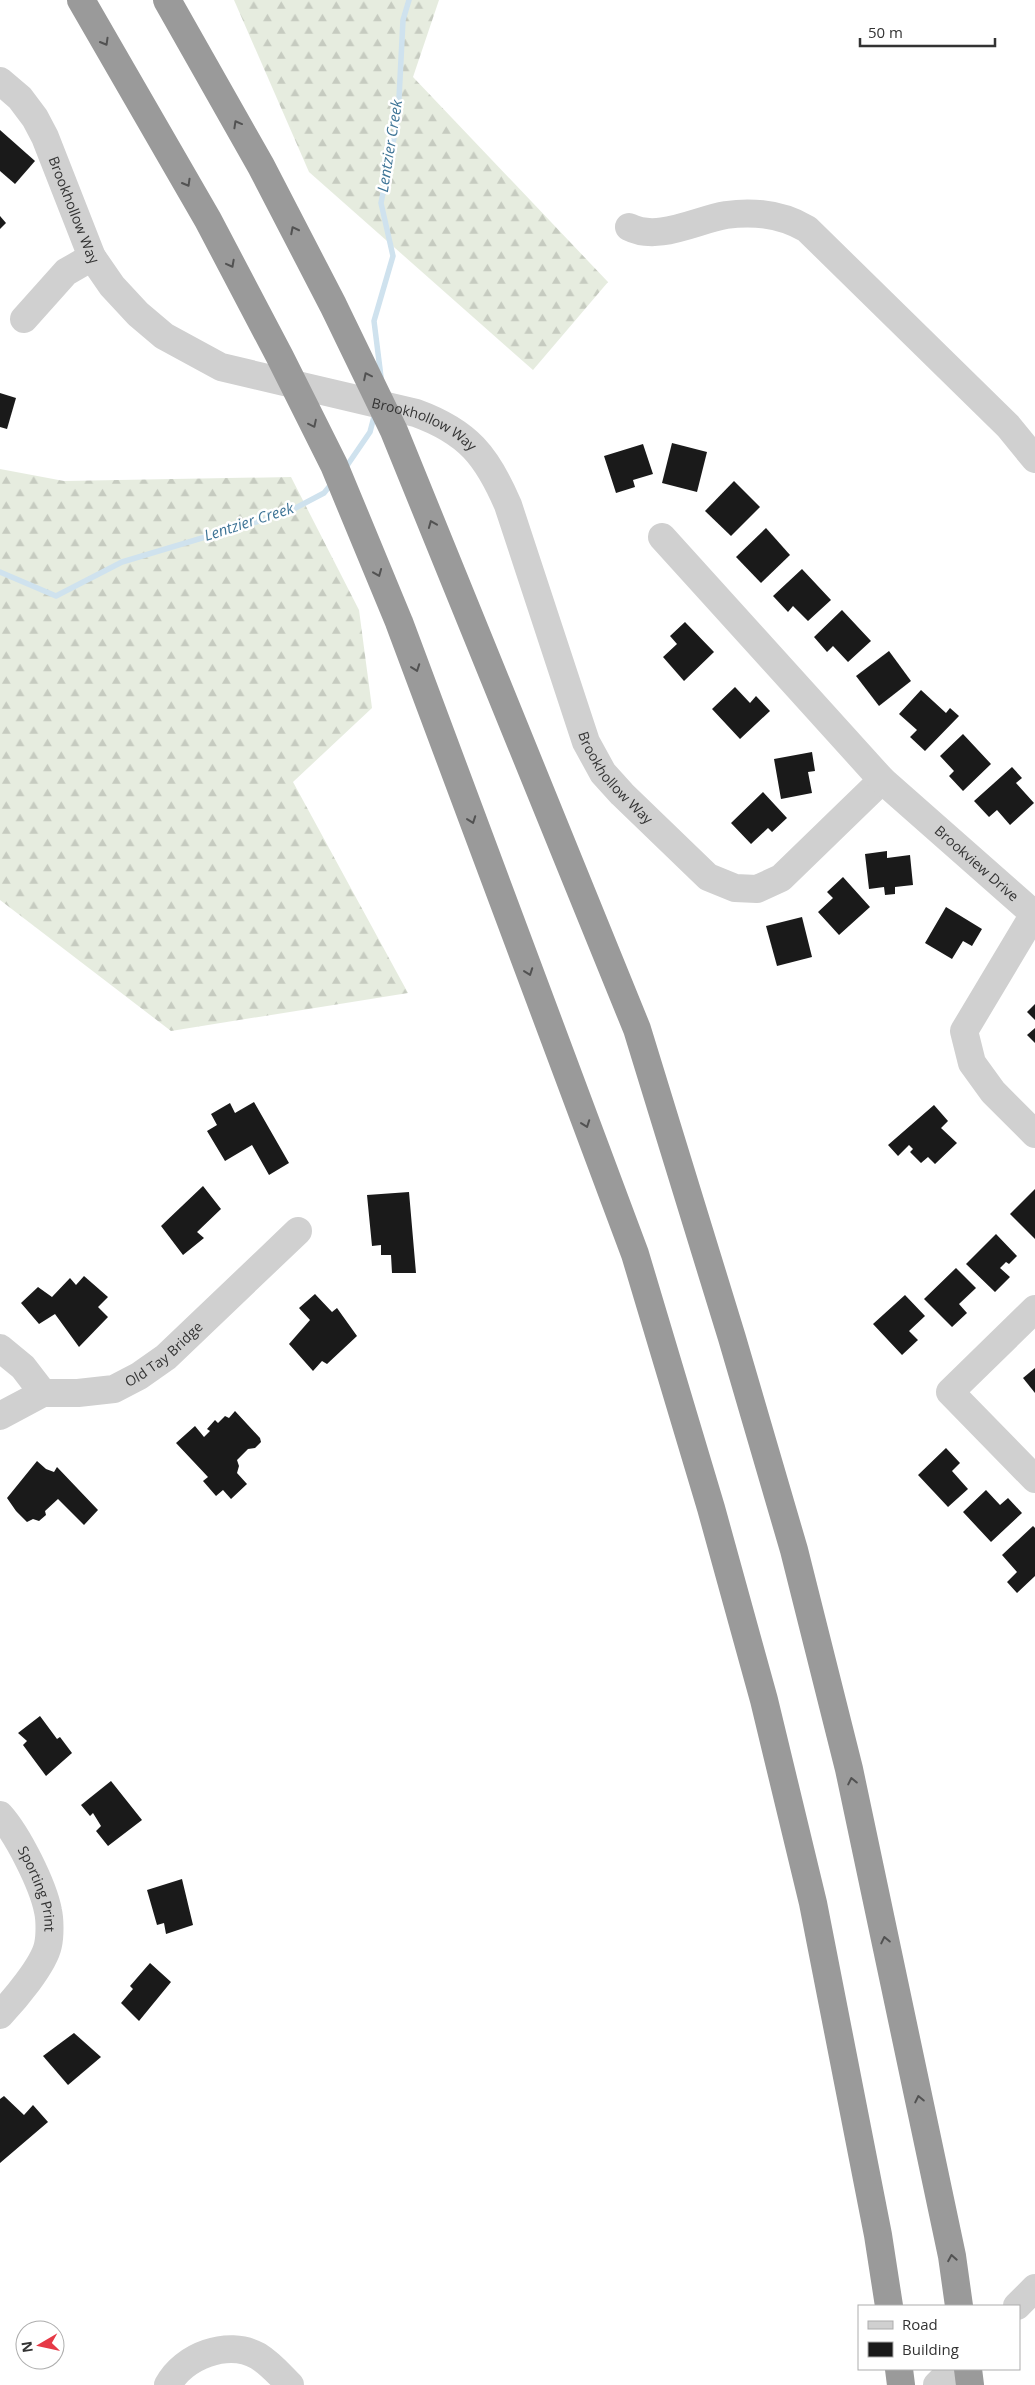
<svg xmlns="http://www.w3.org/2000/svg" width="1035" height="2385" font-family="'Open Sans',sans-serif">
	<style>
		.forest { fill: url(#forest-firs) }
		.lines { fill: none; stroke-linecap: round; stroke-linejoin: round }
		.stream { stroke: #cfe2ee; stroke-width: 5.5 }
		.building { fill: #1a1a1a }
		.minor { stroke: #d0d0d0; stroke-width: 28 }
		.highway { stroke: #9a9a9a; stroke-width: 28 }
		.oneway { stroke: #525252 }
		.labels { text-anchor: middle; stroke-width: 5; stroke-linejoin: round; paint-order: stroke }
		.street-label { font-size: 14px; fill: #333; stroke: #fff }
		.water-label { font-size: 15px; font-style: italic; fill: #3f7597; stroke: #fff }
	</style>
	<defs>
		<pattern id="forest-firs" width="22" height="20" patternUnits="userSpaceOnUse" patternTransform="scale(1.25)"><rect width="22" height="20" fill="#e6ecdf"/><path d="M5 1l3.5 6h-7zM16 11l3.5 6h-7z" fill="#c6cbc0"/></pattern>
	</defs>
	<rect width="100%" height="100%" fill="#fff"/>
	<g class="forest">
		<polygon points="234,0 439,0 413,77 608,282 533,370 309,172"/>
		<polygon points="0,469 64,481 291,477 359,610 372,708 293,782 408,993 171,1031 0,900"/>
	</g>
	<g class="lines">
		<g class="stream">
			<polyline points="381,377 374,321 393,256 381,203 398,118 403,20 409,0"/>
			<polyline points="344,470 370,432 375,413"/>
			<polyline points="0,572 56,596 122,562 286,513 324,493 333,482"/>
		</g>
	</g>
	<g class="building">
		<polygon points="0,130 35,161 15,184 0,171"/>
		<polygon points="0,216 6,223 0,229"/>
		<polygon points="0,393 16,398 7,429 0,427"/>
		<polygon points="672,443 707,452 697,492 662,483"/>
		<polygon points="643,444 653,474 633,480 635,487 616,493 604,456"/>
		<polygon points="734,481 760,507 731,536 705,511"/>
		<polygon points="766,528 790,555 761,583 736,557"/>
		<polygon points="802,569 831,600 808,621 793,606 788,612 773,596"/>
		<polygon points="842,610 871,641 848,662 833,646 827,652 814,637"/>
		<polygon points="685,622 714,652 684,681 663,657 677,644 670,636"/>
		<polygon points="889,651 911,681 879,706 856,676"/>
		<polygon points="735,687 750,703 756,696 770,711 740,739 712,709"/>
		<polygon points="921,690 946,713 950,708 959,716 925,751 910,737 917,730 899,714"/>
		<polygon points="963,734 991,764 963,791 949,776 954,771 940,756"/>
		<polygon points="812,752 815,771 808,772 812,793 781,799 774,759"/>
		<polygon points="1012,767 1022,778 1016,783 1034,803 1010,825 997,810 989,817 974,801"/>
		<polygon points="763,792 787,818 772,832 768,828 751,844 731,823"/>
		<polygon points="887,851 887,858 910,855 913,885 895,887 895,894 885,895 884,887 869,889 865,854"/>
		<polygon points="843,877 870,907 839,935 818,912 833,898 827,892"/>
		<polygon points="946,907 982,929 972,946 963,941 952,959 925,943"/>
		<polygon points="802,917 812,957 777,966 766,926"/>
		<polygon points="1035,1004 1035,1020 1027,1012"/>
		<polygon points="1035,1028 1035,1043 1027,1035"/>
		<polygon points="254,1102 289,1163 269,1175 252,1145 225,1161 207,1131 217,1125 211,1114 230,1103 235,1113"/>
		<polygon points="934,1105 948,1121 941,1128 957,1143 935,1164 928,1157 921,1163 910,1152 913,1149 909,1145 898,1156 888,1145"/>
		<polygon points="203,1186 221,1209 197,1232 204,1238 183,1255 161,1226"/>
		<polygon points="1035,1189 1035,1239 1010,1214"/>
		<polygon points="409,1192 416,1273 392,1273 391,1255 381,1255 381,1245 372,1246 367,1195"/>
		<polygon points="996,1234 1017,1256 1009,1264 1006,1262 1000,1268 1010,1277 995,1292 966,1264"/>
		<polygon points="956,1268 976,1288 959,1304 967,1313 952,1327 924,1299"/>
		<polygon points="84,1276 108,1297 98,1307 108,1317 79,1347 55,1314 39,1324 21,1303 38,1287 52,1297 70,1278 76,1285"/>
		<polygon points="315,1294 332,1312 337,1308 357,1336 327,1364 322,1361 313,1371 289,1344 310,1320 299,1308"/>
		<polygon points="905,1295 925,1316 909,1331 918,1340 902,1355 873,1324"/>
		<polygon points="1035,1368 1035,1393 1023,1378"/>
		<polygon points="235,1411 260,1438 261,1442 255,1448 248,1449 237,1460 239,1466 237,1473 247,1484 231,1499 223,1490 216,1496 203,1481 208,1477 176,1443 195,1426 204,1437 210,1431 207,1429 215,1420 218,1423 225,1416 229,1418"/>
		<polygon points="946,1448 960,1463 952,1471 968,1489 948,1507 918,1475"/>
		<polygon points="37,1461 46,1469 54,1472 57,1467 98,1510 84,1525 58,1499 45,1511 46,1515 39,1521 33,1519 27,1522 16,1511 7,1498"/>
		<polygon points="986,1490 1000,1505 1008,1498 1022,1513 991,1542 963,1512"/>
		<polygon points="1033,1526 1035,1528 1035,1576 1017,1593 1007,1582 1017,1572 1002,1555"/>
		<polygon points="40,1716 57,1739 60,1737 72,1753 46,1776 23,1745 27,1741 18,1733"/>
		<polygon points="111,1781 142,1820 108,1846 96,1831 101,1826 93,1813 90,1816 81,1805"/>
		<polygon points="182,1879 193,1925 166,1934 164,1923 157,1925 147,1890"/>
		<polygon points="150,1963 171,1982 139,2021 121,2003 133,1989 130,1986"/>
		<polygon points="74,2033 101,2057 68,2085 43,2056"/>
		<polygon points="4,2096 24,2115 33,2105 48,2122 0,2163 0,2099"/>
	</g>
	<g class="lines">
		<g class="minor">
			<path id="s1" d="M 0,81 L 20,98 L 35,118 L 45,137 L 92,257 L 112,286 L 138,314 L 164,336 L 221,367 L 416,413 C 468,432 487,456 508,505 L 586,742 L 603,773 L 622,794 L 708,877 L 735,888 L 757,889 L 781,878 L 882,780"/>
			<path d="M 629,227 C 658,242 696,220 726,215 C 754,211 783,215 807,229 L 1008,426 L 1035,459"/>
			<polyline points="24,319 66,272 92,257"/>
			<path id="s2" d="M 662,537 L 882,780 L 1034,914 L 964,1031 L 972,1063 L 993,1092 L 1035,1134"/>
			<polyline points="1035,1309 950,1392 1035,1479"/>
			<polyline points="0,1348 23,1367 43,1393"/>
			<path id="s3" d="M 0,1416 L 43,1393 L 78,1393 L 114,1389 L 139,1376 L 166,1357 L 298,1231"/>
			<path id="s4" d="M 0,1815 C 18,1835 43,1885 48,1911 C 50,1920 50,1936 48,1945 C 44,1965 14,2000 0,2015"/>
			<polyline points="1017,2306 1035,2288"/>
			<path d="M 168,2385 C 183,2356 228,2339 258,2356 C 271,2364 280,2375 290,2385"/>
			<polyline points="937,2385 953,2369"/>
		</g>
		<g class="highway">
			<polyline points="81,0 208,220 280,357 334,465 399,622 635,1254 711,1508 764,1700 813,1903 878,2235 889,2306"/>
			<polyline points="167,0 261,166 333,305 394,431 637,1029 732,1338 794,1550 849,1769 952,2256 959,2306"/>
			<polyline points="899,2369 901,2385"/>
			<polyline points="968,2369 970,2385"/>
		</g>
	</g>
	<defs><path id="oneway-chevron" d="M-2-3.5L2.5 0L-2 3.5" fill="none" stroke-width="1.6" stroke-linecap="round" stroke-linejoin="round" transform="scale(1.25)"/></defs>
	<g class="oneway">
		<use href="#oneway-chevron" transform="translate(105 42) rotate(60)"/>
		<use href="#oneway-chevron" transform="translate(237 124) rotate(-119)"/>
		<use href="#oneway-chevron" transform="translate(187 183) rotate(60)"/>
		<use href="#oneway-chevron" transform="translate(294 230) rotate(-117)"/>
		<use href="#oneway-chevron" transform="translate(231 264) rotate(62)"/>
		<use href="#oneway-chevron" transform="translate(367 376) rotate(-116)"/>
		<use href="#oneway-chevron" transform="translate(313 424) rotate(64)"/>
		<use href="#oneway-chevron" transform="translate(432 524) rotate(-112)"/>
		<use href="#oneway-chevron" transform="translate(378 573) rotate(68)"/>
		<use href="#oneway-chevron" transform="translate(416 668) rotate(70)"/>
		<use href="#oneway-chevron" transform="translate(472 820) rotate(70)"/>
		<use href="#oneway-chevron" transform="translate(529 972) rotate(70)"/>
		<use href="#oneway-chevron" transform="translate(586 1124) rotate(70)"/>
		<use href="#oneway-chevron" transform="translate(852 1781) rotate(-102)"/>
		<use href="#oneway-chevron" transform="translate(885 1940) rotate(-102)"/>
		<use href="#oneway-chevron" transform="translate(919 2099) rotate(-102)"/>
		<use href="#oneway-chevron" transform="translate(952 2258) rotate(-100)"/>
	</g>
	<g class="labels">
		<g class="street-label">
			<text dy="5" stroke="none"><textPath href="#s1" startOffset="151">Brookhollow Way</textPath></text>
			<text dy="5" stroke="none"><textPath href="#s1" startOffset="586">Brookhollow Way</textPath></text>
			<text dy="5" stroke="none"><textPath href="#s1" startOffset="1005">Brookhollow Way</textPath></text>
			<text dy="5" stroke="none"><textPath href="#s2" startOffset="454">Brookview Drive</textPath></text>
			<text dy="5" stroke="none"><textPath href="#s3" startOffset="181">Old Tay Bridge</textPath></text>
			<text dy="5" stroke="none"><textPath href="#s4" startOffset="84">Sporting Print</textPath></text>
		</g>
		<g class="water-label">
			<text transform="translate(390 146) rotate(-81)" y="5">Lentzier Creek</text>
			<text transform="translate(249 522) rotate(-18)" y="5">Lentzier Creek</text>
		</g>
	</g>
	<rect x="858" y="2305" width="162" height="65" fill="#ffffff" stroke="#adadad"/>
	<rect x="868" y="2321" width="25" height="8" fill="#d0d0d0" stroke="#adadad"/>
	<text x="902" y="2330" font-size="15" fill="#333333">Road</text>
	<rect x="868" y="2342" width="25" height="15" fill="#1a1a1a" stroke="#adadad"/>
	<text x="902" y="2355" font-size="15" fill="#333333">Building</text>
	<g transform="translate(40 2345) rotate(261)"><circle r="24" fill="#ffffff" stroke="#adadad"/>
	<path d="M0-4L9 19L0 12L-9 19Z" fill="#e63946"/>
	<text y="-8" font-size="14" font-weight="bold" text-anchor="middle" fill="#333333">N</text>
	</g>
	<path d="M860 38v8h135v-8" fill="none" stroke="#333333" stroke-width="2.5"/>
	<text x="868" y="38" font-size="15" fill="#333333" stroke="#ffffff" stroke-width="4" paint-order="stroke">50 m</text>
</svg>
